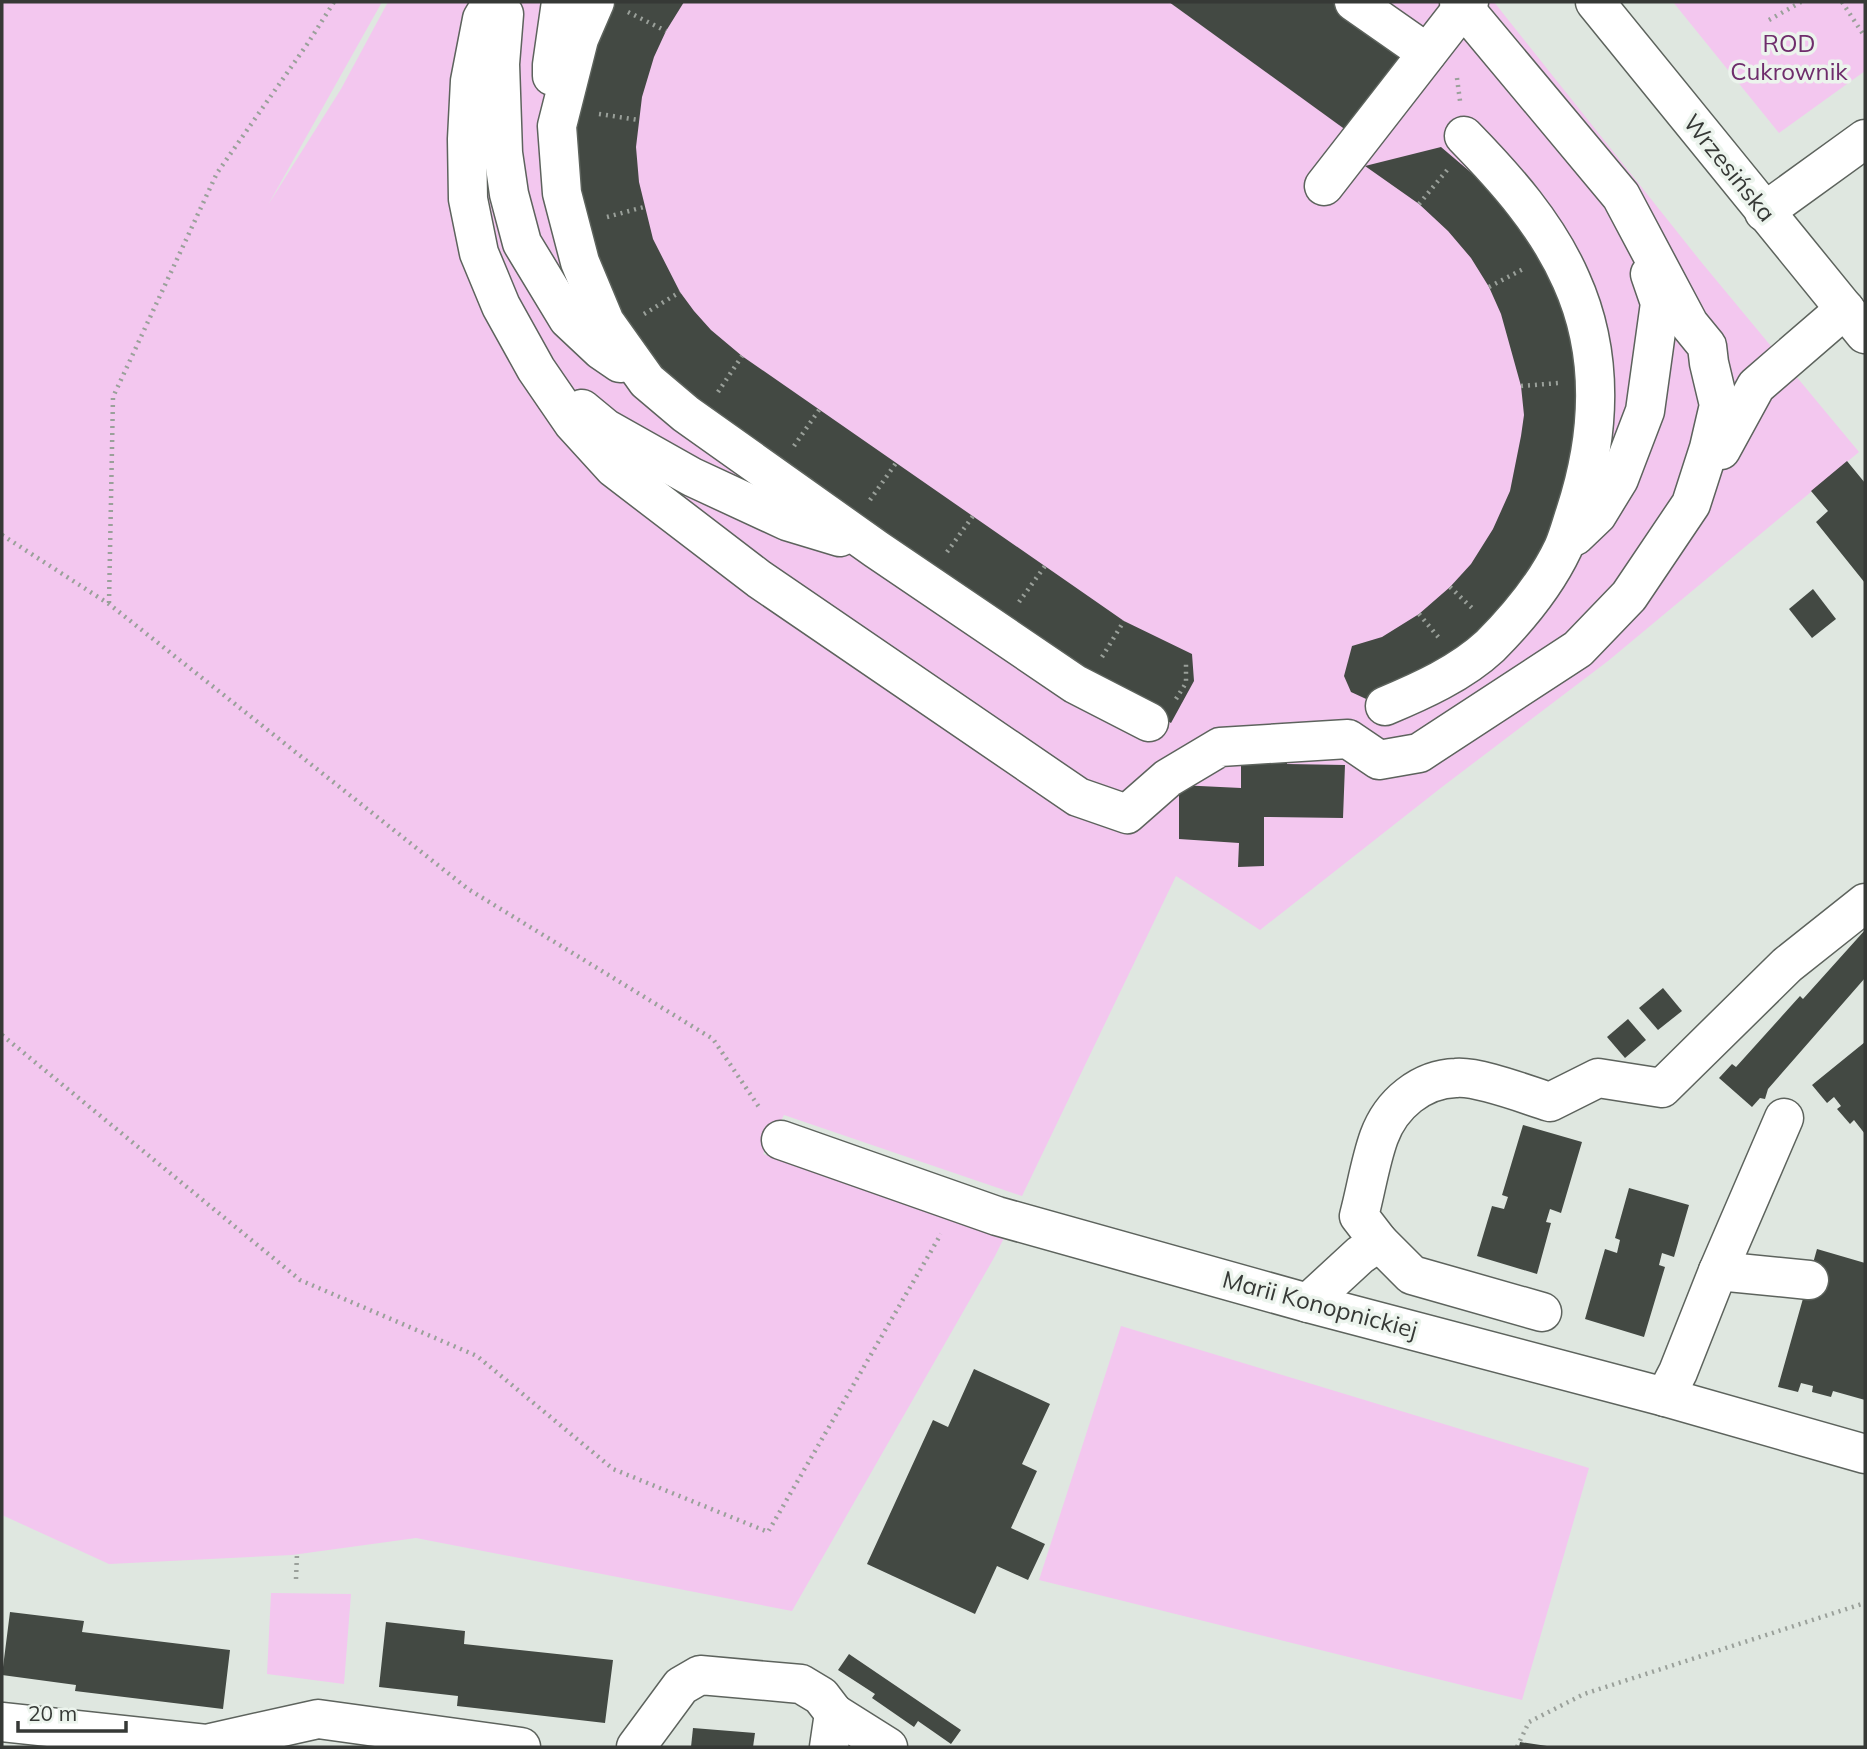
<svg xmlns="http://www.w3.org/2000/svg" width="1867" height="1749" font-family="Mulish,sans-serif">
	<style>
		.green { fill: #f3c7ef }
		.building { fill: #434943 }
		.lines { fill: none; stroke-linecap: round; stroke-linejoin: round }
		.minor-casing { stroke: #5d635d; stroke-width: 41 }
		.path { stroke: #9aa09a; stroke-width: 4.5; stroke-dasharray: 2 5; stroke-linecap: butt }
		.minor { stroke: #fff; stroke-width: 38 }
		.labels { text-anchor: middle; stroke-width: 7; stroke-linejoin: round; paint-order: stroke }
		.park-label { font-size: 24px; fill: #6f2d6c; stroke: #ecf4ed }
		.street-label { font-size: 24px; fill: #363936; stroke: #ecf4ed }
	</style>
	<rect width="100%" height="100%" fill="#dfe7e0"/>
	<g class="green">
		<polygon points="2,2 382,2 268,205 341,89 388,2 1494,2 1702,263 1859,452 1608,661 1442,787 1260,930 1176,876 1022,1196 784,1115 763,1154 1004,1238 995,1256 792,1611 416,1538 292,1555 109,1564 2,1515"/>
		<polygon points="1673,2 1865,2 1865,71 1779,133"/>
		<polygon points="1121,1326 1589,1468 1522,1700 1039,1580"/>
		<polygon points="271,1593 351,1594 344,1684 267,1674"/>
	</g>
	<g class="building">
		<polygon points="613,2 684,2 666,31 654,57 642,97 636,147 639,182 653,239 680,292 694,311 711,330 742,356 1124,621 1192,654 1194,681 1171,723 1090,678 708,408 682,388 659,365 625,325 590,251 574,140 585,72"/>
		<polygon points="1169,2 1332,2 1406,56 1350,133"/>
		<polygon points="1441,147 1481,181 1509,212 1541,259 1563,307 1574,352 1577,382 1575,465 1545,554 1491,626 1377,704 1351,692 1344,676 1352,646 1382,637 1419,614 1450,587 1471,564 1493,529 1510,491 1521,436 1524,415 1521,386 1501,314 1489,287 1471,258 1448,231 1419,204 1365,166"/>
		<polygon points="1847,461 1865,483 1865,583 1816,522 1828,511 1811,491"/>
		<polygon points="1813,589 1836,619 1812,638 1789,609"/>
		<polygon points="1271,752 1287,752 1287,764 1345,765 1343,818 1264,817 1264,866 1238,867 1239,843 1179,839 1179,785 1241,788 1241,763 1271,764"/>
		<polygon points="1865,930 1865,978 1768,1089 1765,1099 1760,1098 1752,1107 1719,1078 1732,1064 1736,1067 1800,996 1803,999"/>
		<polygon points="1663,988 1682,1011 1658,1030 1639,1008"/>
		<polygon points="1628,1019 1646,1040 1625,1058 1607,1037"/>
		<polygon points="1865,1042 1865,1134 1854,1120 1850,1124 1837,1109 1841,1106 1834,1097 1827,1103 1812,1085"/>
		<polygon points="1523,1125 1582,1142 1561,1213 1550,1209 1546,1222 1551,1223 1537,1274 1477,1256 1492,1206 1504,1209 1508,1197 1502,1195"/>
		<polygon points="1629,1188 1689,1205 1674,1257 1662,1253 1659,1265 1665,1267 1644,1337 1585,1319 1605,1249 1617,1253 1620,1240 1615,1238"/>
		<polygon points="1817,1249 1865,1263 1865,1400 1833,1391 1831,1397 1812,1392 1813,1386 1801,1383 1798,1392 1778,1387"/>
		<polygon points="974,1369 1050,1404 1022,1464 1037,1471 1011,1528 1045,1544 1028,1580 997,1566 975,1614 867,1564 933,1420 948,1427"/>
		<polygon points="10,1612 84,1621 82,1632 230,1650 223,1709 75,1691 76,1685 2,1675"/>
		<polygon points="386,1622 465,1631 464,1644 613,1660 605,1723 457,1706 458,1696 379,1687"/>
		<polygon points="849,1654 961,1730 951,1744 918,1721 914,1727 872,1698 875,1694 838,1670"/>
		<polygon points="693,1728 755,1733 753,1747 691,1747"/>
		<polygon points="1520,1742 1547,1746 1547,1747 1519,1747"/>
	</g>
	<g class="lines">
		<defs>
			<g id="minor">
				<polyline points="492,2 482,19 470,81 467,139 468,199 479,253 501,306 536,369 573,423 614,468 759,579 1078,797 1127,814 1168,778 1220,747 1348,739 1379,760 1419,753 1578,649 1629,596 1691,504 1709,448 1719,405 1709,363 1707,346 1689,324 1621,196 1459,2"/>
				<polyline points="595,2 579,39 557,126 562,193 580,262 605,322 647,381 686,414 876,549 1075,684 1149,722"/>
				<polyline points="1354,2 1427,53"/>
				<polyline points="1595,2 1865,334"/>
				<polyline points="504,14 500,64 503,153 509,194 522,243 568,319 601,350 620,363"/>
				<polyline points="552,76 552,65 561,2"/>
				<polyline points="1324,186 1464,6 1469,2"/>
				<polyline points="1764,212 1865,139"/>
				<polyline points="582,409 605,428 692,477 787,521 840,537"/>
				<polyline points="1721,450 1756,386 1845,309"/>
				<polyline points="1575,536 1597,515 1619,479 1645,411 1660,303 1650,274"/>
				<path d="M 1385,706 C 1421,691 1461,673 1490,646 C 1518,618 1546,584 1563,548 C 1568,537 1571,525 1575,513 C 1600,437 1605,355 1571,280 C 1547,225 1506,179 1464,136"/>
				<polyline points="781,1140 997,1216 1308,1303 1665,1397 1865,1454"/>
				<path d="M 1379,1242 L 1359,1216 C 1366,1190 1370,1162 1379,1137 C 1391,1104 1421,1079 1456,1078 C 1479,1076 1527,1095 1550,1102 L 1598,1078 L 1662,1088 L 1787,965 L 1865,903"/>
				<polyline points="1718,1271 1809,1280"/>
				<polyline points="1308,1303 1360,1255 1379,1242 1412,1275 1542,1312"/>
				<polyline points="1665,1397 1678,1372 1718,1271 1784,1118"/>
				<polyline points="834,1713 888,1747"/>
				<polyline points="2,1722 206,1744 318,1719 521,1747"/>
				<polyline points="636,1747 681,1686 700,1675 801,1684 821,1696 834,1713 829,1747"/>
			</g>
		</defs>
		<use href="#minor" class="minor-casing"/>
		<g class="path">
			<polyline points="1842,2 1865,37"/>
			<polyline points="628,12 666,31"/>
			<polyline points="1769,20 1801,2"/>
			<polyline points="1457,78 1460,101"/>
			<polyline points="599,114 639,120"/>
			<polyline points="1419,204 1448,169"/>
			<polyline points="607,217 644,207"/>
			<polyline points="1489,287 1525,268"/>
			<polyline points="644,314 680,292"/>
			<polyline points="1521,386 1559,383"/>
			<polyline points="718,392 742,356"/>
			<polyline points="794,446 819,410"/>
			<polyline points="870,500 896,463"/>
			<polyline points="2,535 109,604 468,889 713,1039 761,1110"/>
			<polyline points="947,552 973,516"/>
			<polyline points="1450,587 1473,609"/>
			<polyline points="1019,602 1045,566"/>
			<polyline points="109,603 113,397 217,173 308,43 334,2"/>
			<polyline points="1419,614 1439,638"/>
			<polyline points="1102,657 1124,621"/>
			<polyline points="1176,699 1186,683 1186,660"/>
			<polyline points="2,1035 300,1280 477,1356 613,1469 768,1532 941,1234"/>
			<polyline points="296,1579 297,1554"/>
			<polyline points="1517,1747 1529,1722 1584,1694 1865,1603"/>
		</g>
		<use href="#minor" class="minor"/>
	</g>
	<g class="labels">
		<g class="park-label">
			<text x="1789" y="52">ROD<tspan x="1789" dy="28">Cukrownik</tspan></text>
		</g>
		<g class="street-label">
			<text transform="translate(1729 168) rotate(51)" y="8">Wrzesińska</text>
			<text transform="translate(1320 1305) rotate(15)" y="8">Marii Konopnickiej</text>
		</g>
	</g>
	<rect width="1867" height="1749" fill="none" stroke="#363936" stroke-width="7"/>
	<path d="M18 1721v10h108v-10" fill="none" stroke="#363936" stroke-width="3.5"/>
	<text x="28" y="1721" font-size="21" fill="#363936" stroke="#ecf4ed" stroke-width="5" paint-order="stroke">20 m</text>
</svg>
